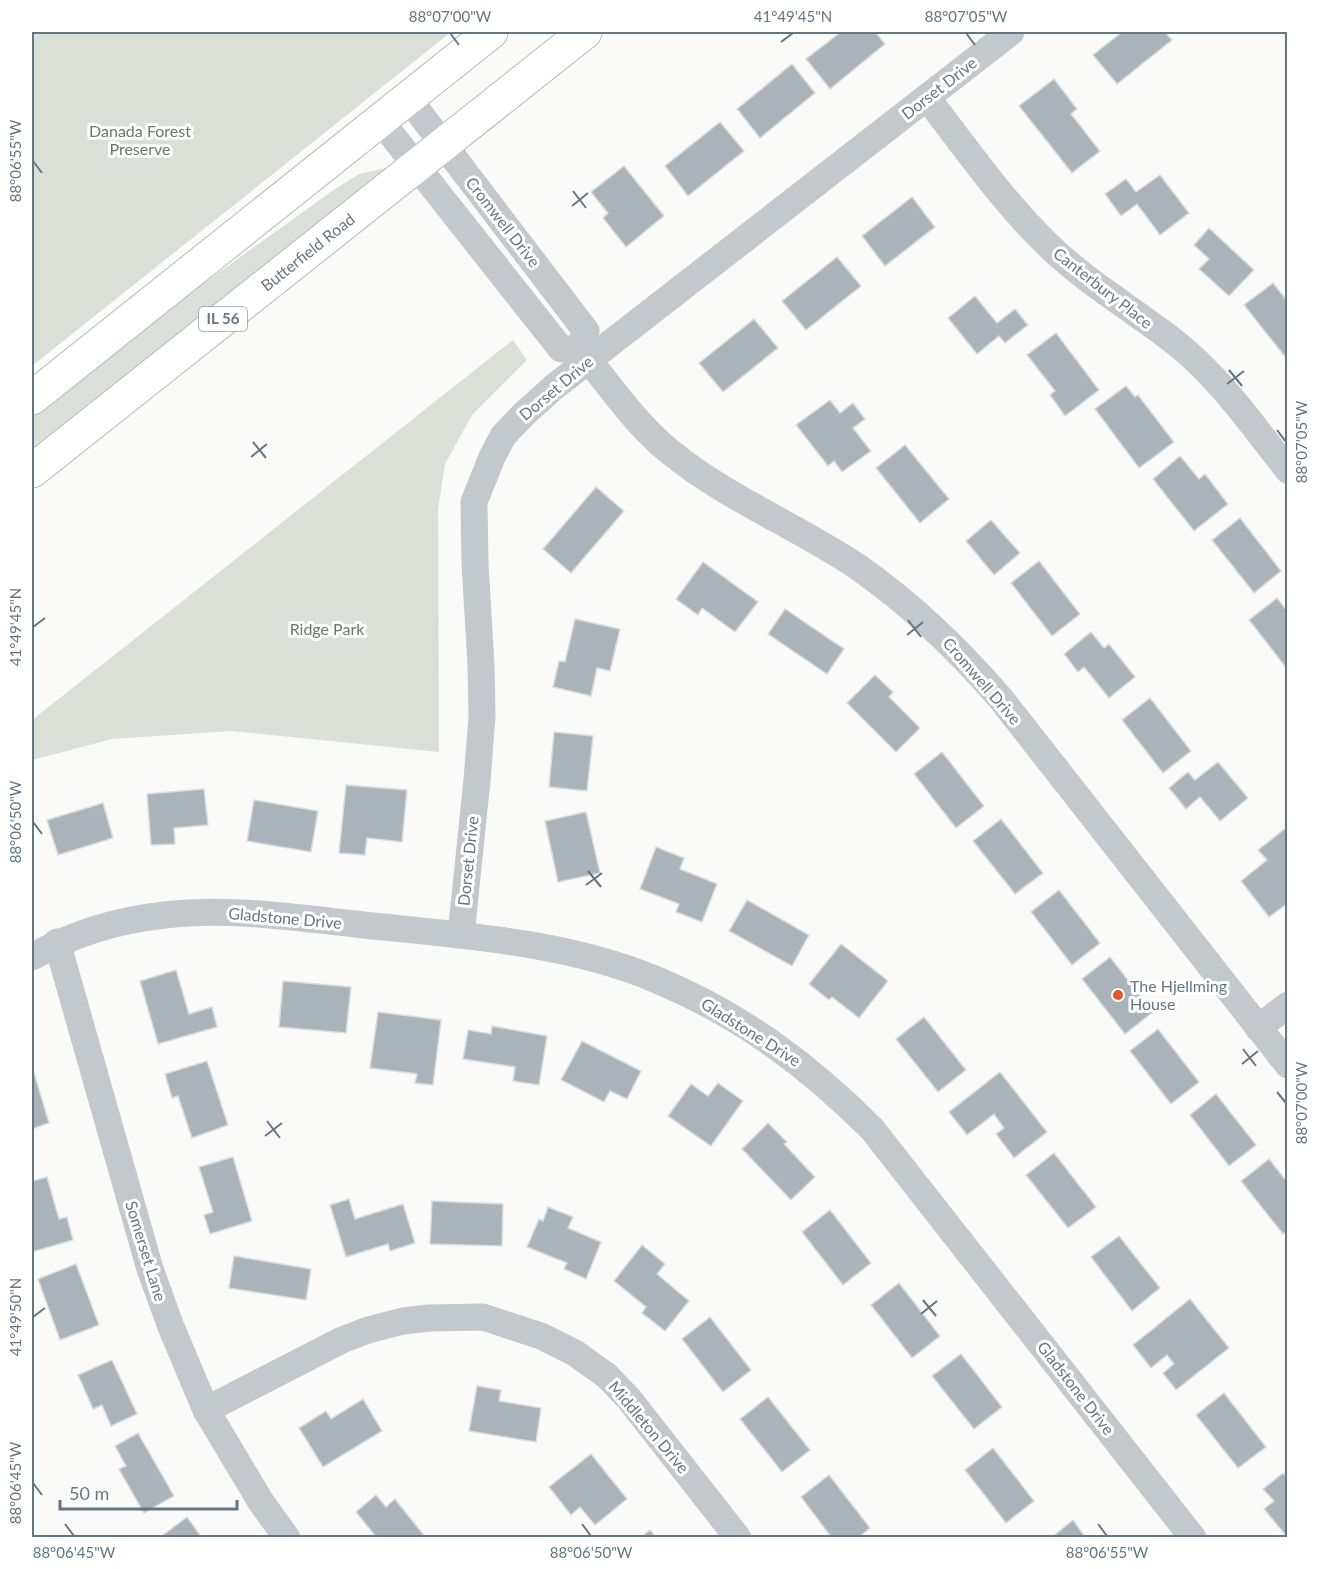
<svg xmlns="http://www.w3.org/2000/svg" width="1319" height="1569" font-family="Lato,sans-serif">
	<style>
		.green { fill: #dadfd7 }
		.building { fill: #aab3b9; stroke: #dcdcda; stroke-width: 1.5 }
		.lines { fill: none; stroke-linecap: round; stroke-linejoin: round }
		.primary-casing { stroke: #b5babe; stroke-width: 35 }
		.minor { stroke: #c3c8cc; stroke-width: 27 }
		.primary { stroke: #fff; stroke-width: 33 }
		.ticks { fill: none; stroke: #657683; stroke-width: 2 }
		.poi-dot { fill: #e4572e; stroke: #fff; stroke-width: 2 }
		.labels { text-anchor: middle; stroke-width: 6; stroke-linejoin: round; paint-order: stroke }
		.shield { fill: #fff; stroke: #939fa8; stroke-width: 1.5 }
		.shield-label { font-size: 15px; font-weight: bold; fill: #657683 }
		.street-label { font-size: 16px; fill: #657683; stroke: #fff }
		.park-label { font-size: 16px; fill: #687a64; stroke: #fff }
		.poi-label { font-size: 16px; fill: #657683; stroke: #fff; text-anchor: start }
		.neatline { fill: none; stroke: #657683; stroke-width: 2 }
		.ticks-label { font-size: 15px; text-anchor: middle; fill: #657683 }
	</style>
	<rect width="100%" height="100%" fill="#fafaf8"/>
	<g class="green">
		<polygon points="32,32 451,32 32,366"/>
		<polygon points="386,168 387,171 32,454 32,417 161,314 335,189 359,174"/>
		<polygon points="513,340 527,360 472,415 445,464 438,509 439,752 231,731 112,739 32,760 32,720"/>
	</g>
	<g class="building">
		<polygon points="841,32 875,32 885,44 830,89 806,59"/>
		<polygon points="1122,32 1165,32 1172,40 1117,84 1093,55"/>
		<polygon points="792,64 815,93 760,138 737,109"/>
		<polygon points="1054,79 1077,109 1071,114 1100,151 1072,173 1019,106"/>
		<polygon points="720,122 744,151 688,196 665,166"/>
		<polygon points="624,166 664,216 626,247 603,218 608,213 591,192"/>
		<polygon points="1160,175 1189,213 1160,235 1137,204 1121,216 1105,194 1126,179 1136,192"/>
		<polygon points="912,197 935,227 885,266 862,236"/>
		<polygon points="1209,228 1254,270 1229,296 1199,269 1209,259 1194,245"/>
		<polygon points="837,257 861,286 806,330 782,301"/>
		<polygon points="1273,283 1288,302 1288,356 1286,358 1244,305"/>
		<polygon points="975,296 997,323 1015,309 1028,325 1005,343 999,336 977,354 948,318"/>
		<polygon points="754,319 778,348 723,392 699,363"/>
		<polygon points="1056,333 1099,390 1065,416 1050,395 1055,391 1027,355"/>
		<polygon points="1126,386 1135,397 1138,395 1174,442 1139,468 1095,409"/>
		<polygon points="830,400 840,413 853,403 865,419 853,428 871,451 842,472 834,461 828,466 796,425"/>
		<polygon points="905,445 949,499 920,523 876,468"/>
		<polygon points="1180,456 1199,479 1205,474 1228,504 1194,531 1153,479"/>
		<polygon points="596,487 624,511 571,573 543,549"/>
		<polygon points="1240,518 1281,571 1254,593 1212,540"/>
		<polygon points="991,520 1020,553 994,575 966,541"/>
		<polygon points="1039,561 1080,614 1052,636 1011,583"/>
		<polygon points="703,562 758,602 735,632 702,608 698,615 676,599"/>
		<polygon points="1277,598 1288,612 1288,670 1249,620"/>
		<polygon points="785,609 844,649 827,674 768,634"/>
		<polygon points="575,619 620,629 610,671 597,668 591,696 553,687 559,661 565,662"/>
		<polygon points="1091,632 1104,648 1109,644 1135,677 1109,698 1084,667 1078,672 1064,654"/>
		<polygon points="875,675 893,692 889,697 920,728 896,752 847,703"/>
		<polygon points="1150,698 1191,751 1163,773 1122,720"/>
		<polygon points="554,732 593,736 587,791 549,787"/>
		<polygon points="942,752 984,806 956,828 914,774"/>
		<polygon points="1218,762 1248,798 1220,821 1200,797 1186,809 1169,788 1188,772 1195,780"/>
		<polygon points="346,785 407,790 402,842 367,838 365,855 339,853"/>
		<polygon points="204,789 208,825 174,828 175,844 151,845 147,794"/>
		<polygon points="254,800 318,811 311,852 247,841"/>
		<polygon points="103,803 113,838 58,855 47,820"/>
		<polygon points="586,812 600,873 558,882 545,821"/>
		<polygon points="1001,819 1043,873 1015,894 973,841"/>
		<polygon points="1287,827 1288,903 1269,917 1241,881 1267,860 1258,850"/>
		<polygon points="656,847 684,858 680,869 717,884 702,922 676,912 679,904 640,889"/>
		<polygon points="1059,890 1100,943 1072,965 1031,912"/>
		<polygon points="747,900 809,935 792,966 729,931"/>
		<polygon points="841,944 888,981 859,1018 832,997 829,1000 809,984"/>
		<polygon points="1110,957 1153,1012 1125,1034 1082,979"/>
		<polygon points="176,970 189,1014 212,1007 217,1027 158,1044 140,981"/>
		<polygon points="283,981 351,987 346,1033 279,1027"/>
		<polygon points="378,1012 441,1020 433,1085 415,1083 417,1074 370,1068"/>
		<polygon points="924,1017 966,1070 938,1092 896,1039"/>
		<polygon points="492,1026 547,1036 539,1085 513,1081 515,1067 463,1059 468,1030 491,1034"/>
		<polygon points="1158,1029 1199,1082 1171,1104 1130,1051"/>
		<polygon points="582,1041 641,1071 627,1099 610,1091 604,1102 561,1080"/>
		<polygon points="207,1061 228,1125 192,1138 178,1096 172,1098 165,1074"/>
		<polygon points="32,1066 49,1123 32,1129"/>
		<polygon points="1000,1072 1047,1132 1014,1158 996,1134 1004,1128 994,1114 967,1135 949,1112"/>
		<polygon points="718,1083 743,1101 711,1146 668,1116 691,1084 708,1096"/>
		<polygon points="1216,1094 1256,1145 1229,1166 1190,1115"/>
		<polygon points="768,1123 787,1142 784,1144 815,1177 791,1200 742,1149"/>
		<polygon points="1054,1153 1096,1207 1068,1228 1026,1175"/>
		<polygon points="233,1157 252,1221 210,1234 204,1215 213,1212 199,1167"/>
		<polygon points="1269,1159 1288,1183 1288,1230 1283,1234 1241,1181"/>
		<polygon points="47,1177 59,1219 67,1217 73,1240 32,1252 32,1181"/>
		<polygon points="349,1199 355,1219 403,1204 415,1243 390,1251 388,1244 346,1257 330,1205"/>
		<polygon points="432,1201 503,1204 502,1246 430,1244"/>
		<polygon points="548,1207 573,1217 568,1228 601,1242 586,1279 564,1269 567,1263 527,1247 539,1219 543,1221"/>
		<polygon points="830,1210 871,1263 843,1285 802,1232"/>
		<polygon points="1119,1236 1160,1288 1132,1311 1091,1257"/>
		<polygon points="642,1245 665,1264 657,1274 689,1301 665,1331 642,1313 646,1307 614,1281"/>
		<polygon points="234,1256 311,1269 306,1300 229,1288"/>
		<polygon points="76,1264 99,1325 60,1340 38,1279"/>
		<polygon points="899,1283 940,1336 912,1358 871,1305"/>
		<polygon points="1190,1299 1229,1348 1176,1390 1163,1373 1174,1364 1167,1355 1151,1368 1133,1345"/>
		<polygon points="710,1317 751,1370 723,1392 682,1339"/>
		<polygon points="961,1354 1002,1407 974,1429 932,1376"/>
		<polygon points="112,1360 137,1414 111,1426 102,1405 93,1409 78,1375"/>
		<polygon points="477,1386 501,1390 499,1401 541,1408 536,1442 469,1431"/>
		<polygon points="1224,1393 1266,1447 1238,1468 1196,1415"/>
		<polygon points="768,1397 810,1450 782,1472 740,1419"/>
		<polygon points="363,1399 382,1431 323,1467 299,1428 326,1411 331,1419"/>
		<polygon points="138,1433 174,1496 144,1513 119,1469 126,1466 115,1446"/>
		<polygon points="993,1448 1034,1501 1006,1523 965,1470"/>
		<polygon points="591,1454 627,1499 595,1525 580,1507 571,1515 549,1487"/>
		<polygon points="1283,1473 1288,1478 1288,1538 1264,1509 1274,1501 1263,1489"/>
		<polygon points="829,1475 870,1528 858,1538 832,1538 801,1497"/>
		<polygon points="376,1495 386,1507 395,1499 426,1538 377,1538 356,1512"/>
		<polygon points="187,1517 202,1538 159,1538"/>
		<polygon points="1073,1520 1086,1538 1051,1538"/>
		<polygon points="650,1530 657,1538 640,1538"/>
	</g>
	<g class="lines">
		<defs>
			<g id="primary">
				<polyline points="32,398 491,32"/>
				<path id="s1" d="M 32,471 L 585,32"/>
			</g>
		</defs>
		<use href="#primary" class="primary-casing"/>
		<g class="minor">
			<polyline points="408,98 586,331 579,349"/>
			<path d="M 927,98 C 966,148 1003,202 1049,246 C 1087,283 1134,310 1176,343 C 1220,378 1253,426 1288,470"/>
			<path d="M 380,120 L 561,349 L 579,349 C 609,383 633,422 669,451 C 726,498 797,526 858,567 C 912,605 958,649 1001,699 L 1288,1065"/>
			<polyline points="461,935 477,780 482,716 481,665 475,564 474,502 492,457 503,436 524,414 554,387 1011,32"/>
			<polyline points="57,942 150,1269 171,1327 206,1410 261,1502 287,1538"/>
			<path d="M 32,957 C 72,934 118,920 165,915 C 231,907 298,918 364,925 C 460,935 568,942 657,980 C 741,1015 808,1065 872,1129 L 1193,1538"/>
			<polyline points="1258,1028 1288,1005"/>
			<polyline points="206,1410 342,1340 368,1330 403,1321 429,1318 483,1317 541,1336 575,1353 607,1376 629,1399 738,1538"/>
		</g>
		<use href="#primary" class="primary"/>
	</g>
	<path class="ticks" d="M 450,33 L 459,45M 966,33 L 975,45M 781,42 L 793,33M 33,161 L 42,173M 573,191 L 586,208M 572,206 L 588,193M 1229,370 L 1242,386M 1227,384 L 1244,371M 1277,430 L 1286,442M 253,442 L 266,458M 251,457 L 267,444M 908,620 L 921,637M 33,627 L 45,618M 907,635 L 923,622M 33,822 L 42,834M 588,871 L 601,887M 586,885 L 602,873M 1243,1049 L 1256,1066M 1242,1064 L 1258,1051M 1277,1092 L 1286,1103M 267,1121 L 280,1138M 265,1136 L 282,1123M 923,1300 L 936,1316M 921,1314 L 937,1301M 33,1317 L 45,1308M 33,1483 L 42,1495M 65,1524 L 74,1536M 582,1524 L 591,1536M 1098,1524 L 1107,1536"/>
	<circle class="poi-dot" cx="1118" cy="995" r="6"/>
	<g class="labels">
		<rect class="shield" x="199" y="307" width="48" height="24" rx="4.5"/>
		<g class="shield-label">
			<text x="223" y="324">IL 56</text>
		</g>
		<g class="street-label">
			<text transform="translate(939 88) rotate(-38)" y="6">Dorset Drive</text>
			<text transform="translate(503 222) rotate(52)" y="6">Cromwell Drive</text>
			<text dy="6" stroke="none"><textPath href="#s1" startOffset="352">Butterfield Road</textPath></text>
			<text transform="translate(1103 288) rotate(38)" y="6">Canterbury Place</text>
			<text transform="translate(556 388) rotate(-40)" y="6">Dorset Drive</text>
			<text transform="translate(982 681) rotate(49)" y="6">Cromwell Drive</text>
			<text transform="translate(468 861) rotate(-84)" y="6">Dorset Drive</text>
			<text transform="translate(285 918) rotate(5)" y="6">Gladstone Drive</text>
			<text transform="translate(751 1032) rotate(32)" y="6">Gladstone Drive</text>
			<text transform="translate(146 1251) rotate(73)" y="6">Somerset Lane</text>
			<text transform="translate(1076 1388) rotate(52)" y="6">Gladstone Drive</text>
			<text transform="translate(649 1427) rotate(50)" y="6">Middleton Drive</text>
		</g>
		<g class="park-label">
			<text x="140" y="137">Danada Forest<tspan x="140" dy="18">Preserve</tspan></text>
			<text x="327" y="635">Ridge Park</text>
		</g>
		<g class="poi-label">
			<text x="1130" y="992">The Hjellming<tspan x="1130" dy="18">House</tspan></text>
		</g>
	</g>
	<rect width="1319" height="1569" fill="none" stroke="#ffffff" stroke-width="66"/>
	<path d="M60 1500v9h177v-9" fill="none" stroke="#657683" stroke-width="3"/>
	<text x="69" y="1500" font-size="18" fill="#657683" stroke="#ffffff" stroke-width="4.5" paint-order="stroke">50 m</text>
	<rect x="33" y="33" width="1253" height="1503" class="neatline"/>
	<g class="ticks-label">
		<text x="450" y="22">88°07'00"W</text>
		<text x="793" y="22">41°49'45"N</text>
		<text x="966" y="22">88°07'05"W</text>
		<text transform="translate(16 161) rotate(-90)" y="5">88°06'55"W</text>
		<text transform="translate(1302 442) rotate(-90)" y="5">88°07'05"W</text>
		<text transform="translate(16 627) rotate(-90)" y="5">41°49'45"N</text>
		<text transform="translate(16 822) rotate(-90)" y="5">88°06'50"W</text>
		<text transform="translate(1302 1103) rotate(-90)" y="5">88°07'00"W</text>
		<text transform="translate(16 1317) rotate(-90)" y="5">41°49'50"N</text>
		<text transform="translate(16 1483) rotate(-90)" y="5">88°06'45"W</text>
		<text x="74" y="1558">88°06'45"W</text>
		<text x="591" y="1558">88°06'50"W</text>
		<text x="1107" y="1558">88°06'55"W</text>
	</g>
</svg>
